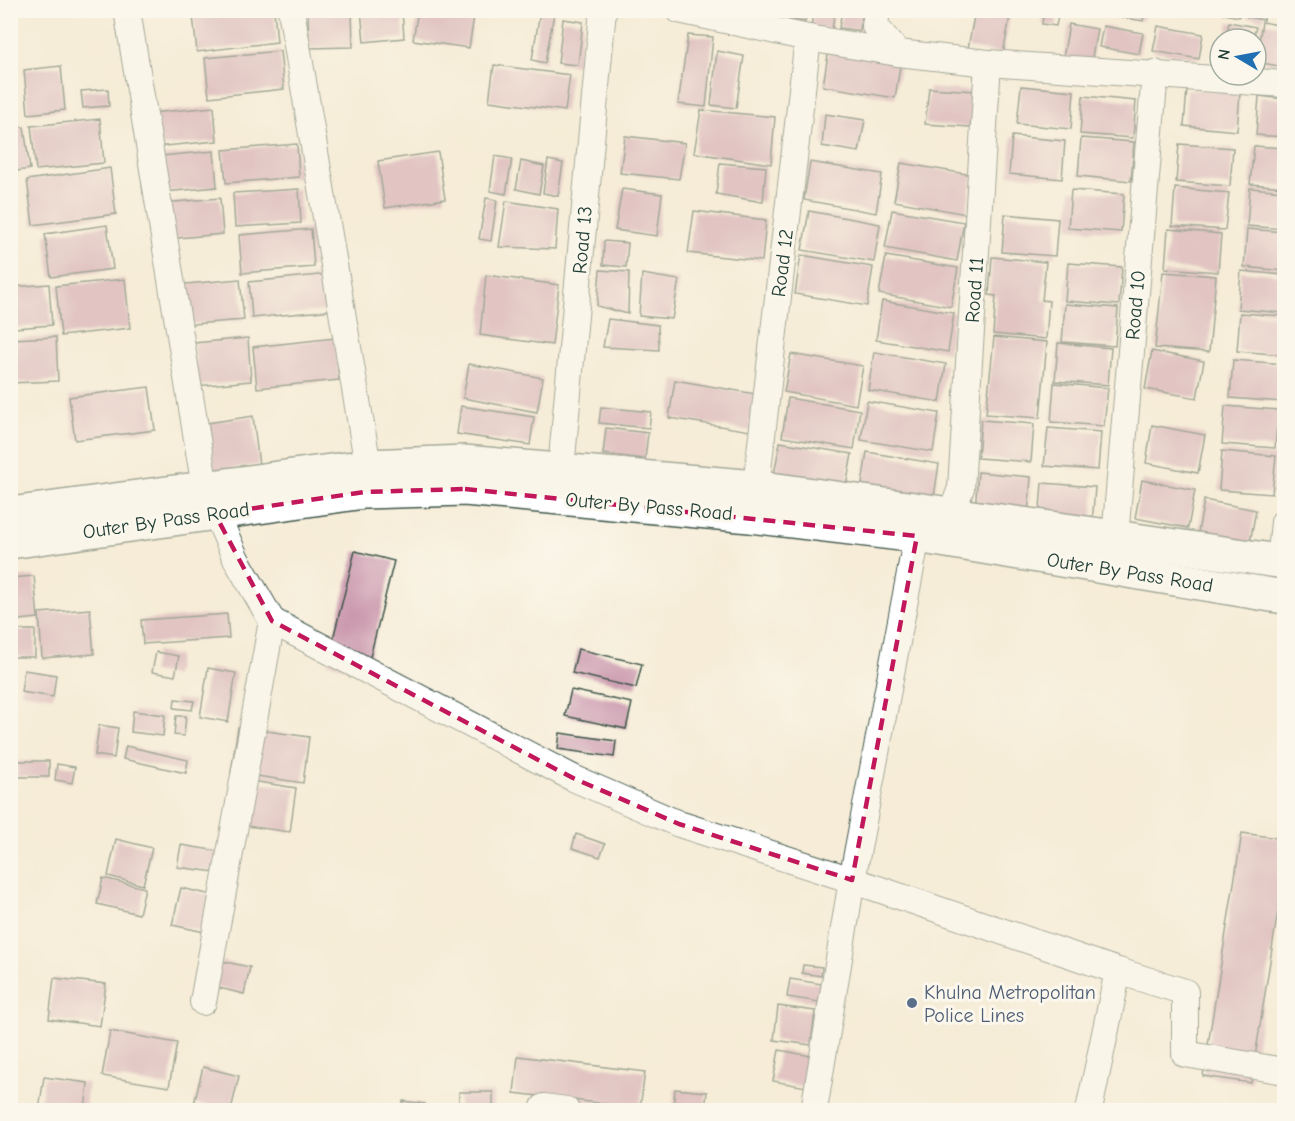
<svg xmlns="http://www.w3.org/2000/svg" width="1295" height="1121" font-family="'Comic Neue',sans-serif">
	<style>
		.building { fill: #c995ac }
		.lines { fill: none; stroke-linecap: round; stroke-linejoin: round }
		.minor-casing { stroke: #3f574c; stroke-width: 28 }
		.major-casing { stroke: #3f574c; stroke-width: 36 }
		.minor { stroke: #fff; stroke-width: 26 }
		.major { stroke: #fff; stroke-width: 33 }
		.marked { fill: none; stroke: #c2185b; stroke-width: 4.5; stroke-dasharray: 12 8; stroke-linejoin: round }
		.service-dot { fill: #5c6f8a; stroke: #fbf7ec; stroke-width: 2 }
		.labels { text-anchor: middle; stroke-width: 6; stroke-linejoin: round; paint-order: stroke }
		.street-label { font-size: 20px; fill: #1f3d34; stroke: #fbf7ec }
		.service-label { font-size: 20px; fill: #4e5e75; stroke: #fbf7ec; text-anchor: start }
	</style>
	<rect width="100%" height="100%" fill="#fbf7ec"/>
	<filter id="ink" filterUnits="userSpaceOnUse"><feTurbulence type="fractalNoise" baseFrequency=".0167" numOctaves="2"/><feDisplacementMap in="SourceGraphic" scale="12" xChannelSelector="R" yChannelSelector="G"/><feConvolveMatrix kernelMatrix="1 2 1 2 8 2 1 2 1" color-interpolation-filters="sRGB"/></filter>
	<filter id="wash" filterUnits="userSpaceOnUse"><feTurbulence type="fractalNoise" baseFrequency=".008" numOctaves="4" result="noise"/><feDisplacementMap in="SourceGraphic" scale="24" xChannelSelector="R" yChannelSelector="G"/><feGaussianBlur stdDeviation="1.35" result="paint"/><feColorMatrix in="noise" values="0 0 0 0 0 0 0 0 0 0 0 0 0 0 0 0 0 1.4 0 .05"/><feComposite in="paint" operator="in"/></filter>
	<g filter="url(#wash)">
		<rect width="100%" height="100%" fill="#f6ecd7"/>
		<g id="blocks">
			<g class="building">
				<polygon points="239,10 274,10 277,42 197,52 193,16"/>
				<polygon points="308,10 352,10 353,47 309,48"/>
				<polygon points="361,10 402,10 404,38 364,42"/>
				<polygon points="418,10 475,10 469,48 413,40"/>
				<polygon points="765,10 807,10 805,22 764,15"/>
				<polygon points="814,10 835,10 832,30 811,26"/>
				<polygon points="842,10 863,10 860,31 839,28"/>
				<polygon points="1044,10 1059,10 1056,26 1042,24"/>
				<polygon points="1101,10 1145,10 1143,21 1101,14"/>
				<polygon points="1223,10 1241,10 1239,17 1223,14"/>
				<polygon points="1248,10 1265,10 1264,20 1247,17"/>
				<polygon points="975,11 1010,17 1003,54 968,48"/>
				<polygon points="540,12 554,14 545,63 532,60"/>
				<polygon points="563,19 583,22 578,65 558,63"/>
				<polygon points="1229,22 1256,27 1253,39 1226,39"/>
				<polygon points="1262,22 1284,26 1284,67 1256,62"/>
				<polygon points="1069,24 1097,29 1091,63 1063,58"/>
				<polygon points="1103,26 1143,33 1139,54 1099,47"/>
				<polygon points="1158,26 1203,34 1199,59 1153,51"/>
				<polygon points="688,35 713,37 706,107 678,104"/>
				<polygon points="829,48 901,60 895,98 823,86"/>
				<polygon points="280,51 284,89 209,97 205,58"/>
				<polygon points="717,51 744,56 736,108 711,105"/>
				<polygon points="494,65 570,75 565,111 489,101"/>
				<polygon points="61,66 65,110 28,114 24,70"/>
				<polygon points="1021,86 1074,91 1071,129 1017,124"/>
				<polygon points="929,88 976,91 970,127 925,124"/>
				<polygon points="108,89 109,106 83,108 81,91"/>
				<polygon points="1187,89 1240,93 1237,131 1184,126"/>
				<polygon points="1083,96 1136,101 1133,138 1080,134"/>
				<polygon points="1259,96 1284,99 1284,137 1256,135"/>
				<polygon points="214,107 217,141 143,148 140,114"/>
				<polygon points="701,110 775,117 771,164 694,153"/>
				<polygon points="825,114 865,120 859,152 822,146"/>
				<polygon points="100,119 104,163 36,170 31,126"/>
				<polygon points="24,127 30,169 10,172 10,129"/>
				<polygon points="625,136 685,143 679,179 620,173"/>
				<polygon points="1012,136 1065,141 1062,179 1009,174"/>
				<polygon points="1081,138 1134,142 1131,181 1078,176"/>
				<polygon points="297,144 299,177 226,183 223,150"/>
				<polygon points="1179,144 1233,148 1230,186 1176,182"/>
				<polygon points="1254,146 1284,148 1284,187 1250,184"/>
				<polygon points="214,151 217,187 143,194 140,158"/>
				<polygon points="438,152 445,199 385,208 378,161"/>
				<polygon points="495,156 512,159 506,194 490,191"/>
				<polygon points="548,160 563,163 558,196 543,193"/>
				<polygon points="521,161 544,166 539,194 516,189"/>
				<polygon points="810,162 882,174 876,213 804,200"/>
				<polygon points="720,163 766,167 763,202 716,194"/>
				<polygon points="901,163 973,175 966,214 894,201"/>
				<polygon points="110,168 116,214 33,225 27,180"/>
				<polygon points="1175,188 1229,193 1225,230 1172,226"/>
				<polygon points="1250,188 1284,191 1284,229 1247,226"/>
				<polygon points="299,189 301,223 235,227 233,193"/>
				<polygon points="622,189 662,194 657,236 615,230"/>
				<polygon points="1071,190 1124,194 1121,232 1068,228"/>
				<polygon points="220,198 223,234 155,240 152,204"/>
				<polygon points="486,198 497,200 491,241 479,239"/>
				<polygon points="506,201 558,209 555,249 499,247"/>
				<polygon points="892,210 964,222 957,261 885,248"/>
				<polygon points="694,211 766,220 762,261 688,253"/>
				<polygon points="809,211 880,224 874,262 802,250"/>
				<polygon points="1005,214 1058,219 1055,256 1002,252"/>
				<polygon points="107,225 113,269 51,277 45,234"/>
				<polygon points="311,229 314,267 242,273 239,235"/>
				<polygon points="1168,229 1221,234 1218,272 1165,268"/>
				<polygon points="1247,229 1284,232 1284,271 1244,267"/>
				<polygon points="604,241 628,243 626,267 603,265"/>
				<polygon points="801,255 873,267 867,306 795,294"/>
				<polygon points="886,256 958,268 951,307 879,294"/>
				<polygon points="992,257 1046,262 1042,300 1049,301 1046,339 993,334 996,296 989,295"/>
				<polygon points="1068,263 1122,267 1119,305 1065,301"/>
				<polygon points="600,270 629,272 628,314 597,306"/>
				<polygon points="1241,271 1284,275 1284,313 1238,309"/>
				<polygon points="1163,272 1216,276 1209,352 1155,348"/>
				<polygon points="329,274 333,310 252,318 249,282"/>
				<polygon points="642,274 679,280 672,319 639,316"/>
				<polygon points="486,275 559,285 552,345 480,335"/>
				<polygon points="125,279 130,328 61,336 56,286"/>
				<polygon points="240,279 244,320 168,326 164,286"/>
				<polygon points="49,284 52,325 15,328 12,287"/>
				<polygon points="882,301 954,313 948,352 876,340"/>
				<polygon points="1065,304 1118,308 1115,346 1062,342"/>
				<polygon points="1240,313 1284,316 1284,355 1237,351"/>
				<polygon points="608,319 658,325 659,350 603,347"/>
				<polygon points="56,337 58,381 10,383 10,339"/>
				<polygon points="994,337 1047,342 1040,418 986,414"/>
				<polygon points="248,338 251,381 197,386 194,343"/>
				<polygon points="335,338 339,380 257,388 253,347"/>
				<polygon points="1058,343 1111,348 1108,385 1055,381"/>
				<polygon points="1152,351 1204,361 1197,398 1145,389"/>
				<polygon points="874,352 946,364 940,402 868,390"/>
				<polygon points="791,354 863,366 856,405 784,392"/>
				<polygon points="1233,360 1284,364 1283,402 1230,398"/>
				<polygon points="469,364 543,378 537,412 463,398"/>
				<polygon points="675,380 756,394 750,431 669,418"/>
				<polygon points="1054,383 1108,388 1104,426 1051,422"/>
				<polygon points="149,387 155,430 75,440 69,397"/>
				<polygon points="788,398 860,410 854,449 782,437"/>
				<polygon points="867,401 939,413 933,452 861,440"/>
				<polygon points="461,406 534,417 530,445 457,434"/>
				<polygon points="1225,406 1278,410 1275,448 1222,444"/>
				<polygon points="601,407 651,412 649,428 599,423"/>
				<polygon points="253,416 259,465 214,471 208,423"/>
				<polygon points="981,420 1034,424 1031,462 978,458"/>
				<polygon points="1152,425 1205,435 1198,473 1146,463"/>
				<polygon points="606,428 648,433 645,459 603,454"/>
				<polygon points="1048,428 1101,432 1098,470 1044,466"/>
				<polygon points="780,442 852,454 845,492 773,480"/>
				<polygon points="1222,451 1276,456 1272,494 1219,490"/>
				<polygon points="867,452 939,464 933,503 861,491"/>
				<polygon points="978,472 1031,477 1028,515 975,510"/>
				<polygon points="1142,480 1195,490 1188,528 1135,518"/>
				<polygon points="1042,483 1095,487 1092,525 1039,521"/>
				<polygon points="1204,500 1256,510 1249,548 1197,538"/>
				<polygon points="355,551 394,561 366,673 327,663"/>
				<polygon points="34,576 38,618 10,621 10,578"/>
				<polygon points="90,609 94,654 42,658 39,613"/>
				<polygon points="227,614 229,638 143,644 141,620"/>
				<rect x="10" y="630" width="25" height="27"/>
				<polygon points="578,649 642,664 636,688 572,673"/>
				<polygon points="156,652 179,656 175,676 152,672"/>
				<polygon points="208,668 236,673 228,722 200,717"/>
				<polygon points="24,670 56,675 53,697 21,692"/>
				<polygon points="571,690 632,703 626,729 565,716"/>
				<polygon points="175,699 194,701 192,710 174,708"/>
				<polygon points="133,711 165,715 163,736 131,732"/>
				<polygon points="176,716 186,716 184,736 174,735"/>
				<polygon points="99,725 118,728 114,758 95,755"/>
				<polygon points="238,727 309,737 303,783 231,772"/>
				<polygon points="560,733 616,741 614,757 558,749"/>
				<polygon points="126,746 188,760 186,773 123,759"/>
				<rect x="17" y="761" width="32" height="16"/>
				<polygon points="57,764 75,767 72,783 55,780"/>
				<polygon points="239,779 296,788 290,832 232,824"/>
				<polygon points="1242,833 1284,839 1284,872 1251,1083 1203,1076"/>
				<polygon points="576,834 605,844 600,857 572,848"/>
				<polygon points="116,839 152,848 143,885 108,876"/>
				<polygon points="181,845 218,851 215,872 177,867"/>
				<polygon points="103,878 145,888 139,914 97,904"/>
				<polygon points="181,888 217,896 209,933 172,925"/>
				<polygon points="221,961 250,967 244,994 215,987"/>
				<polygon points="803,965 822,967 821,976 802,973"/>
				<polygon points="54,978 106,984 100,1026 49,1019"/>
				<polygon points="790,979 822,984 819,1002 787,997"/>
				<polygon points="778,1006 815,1011 811,1045 774,1040"/>
				<polygon points="110,1031 177,1043 169,1087 102,1076"/>
				<polygon points="779,1050 811,1056 806,1087 773,1081"/>
				<polygon points="518,1056 645,1072 640,1108 514,1093"/>
				<polygon points="203,1067 239,1076 231,1110 194,1104"/>
				<polygon points="44,1077 88,1083 85,1110 39,1110"/>
				<polygon points="675,1089 707,1092 705,1110 673,1110"/>
				<rect x="459" y="1092" width="34" height="18"/>
				<polygon points="403,1101 425,1104 424,1110 402,1110"/>
			</g>
		</g>
	</g>
	<g filter="url(#ink)">
		<use href="#blocks" fill-opacity="0" stroke="#3f574c" stroke-width="1.5"/>
		<g class="lines">
			<defs>
				<g id="minor">
					<polyline points="127,10 205,488 236,559 272,621 203,1002"/>
					<polyline points="291,10 368,466"/>
					<polyline points="679,10 808,38 898,53 988,63 1284,84"/>
					<polyline points="877,10 875,26 898,53"/>
					<polyline points="561,469 603,10"/>
					<polyline points="756,487 808,38"/>
					<polyline points="951,515 961,488 988,63"/>
					<polyline points="1115,537 1155,73"/>
					<polyline points="1280,562 1284,522"/>
					<polyline points="272,621 573,778 679,824 852,880 1118,971 1089,1110"/>
					<polyline points="1118,971 1185,992 1185,1054 1284,1071"/>
					<polyline points="543,1110 544,1107 566,1110"/>
					<polyline points="814,1110 852,880 917,536"/>
				</g>
				<g id="major">
					<polyline points="10,514 368,466 464,462 756,487 1115,537 1284,562"/>
					<polyline points="10,542 364,492 465,489 750,516 917,536 1284,597"/>
				</g>
			</defs>
			<use href="#minor" class="minor-casing"/>
			<use href="#major" class="major-casing"/>
			<use href="#minor" class="minor"/>
			<use href="#major" class="major"/>
		</g>
	</g>
	<path d="M0 0H1295V1121H0ZM 465,489 L 917,536 L 852,880 L 679,824 L 573,778 L 272,621 L 215,514 L 364,492 Z" fill="#f6ecd7" fill-opacity=".55" fill-rule="evenodd"/>
	<path class="marked" d="M 465,489 L 917,536 L 852,880 L 679,824 L 573,778 L 272,621 L 215,514 L 364,492 Z"/>
	<circle class="service-dot" cx="912" cy="1003" r="6"/>
	<g class="labels">
		<g class="street-label">
			<text transform="translate(582 240) rotate(-85)" y="7">Road 13</text>
			<text transform="translate(782 263) rotate(-83)" y="7">Road 12</text>
			<text transform="translate(974 290) rotate(-86)" y="7">Road 11</text>
			<text transform="translate(1135 305) rotate(-85)" y="7">Road 10</text>
			<text transform="translate(649 506) rotate(5)" y="7">Outer By Pass Road</text>
			<text transform="translate(166 520) rotate(-8)" y="7">Outer By Pass Road</text>
			<text transform="translate(1130 572) rotate(9)" y="7">Outer By Pass Road</text>
		</g>
		<g class="service-label">
			<text x="924" y="999">Khulna Metropolitan<tspan x="924" dy="23">Police Lines</tspan></text>
		</g>
	</g>
	<rect width="1295" height="1121" fill="none" stroke="#fbf7ec" stroke-width="36"/>
	<g transform="translate(1238 57) rotate(280)"><circle r="28" fill="#fbf7ec" stroke="#a3ada2" stroke-width="1.5"/>
	<path d="M0-4.5L10 22L0 15L-10 22Z" fill="#1f6fb2"/>
	<text y="-9" font-size="16" font-weight="bold" text-anchor="middle" fill="#1f3d34">N</text>
	</g>
</svg>
